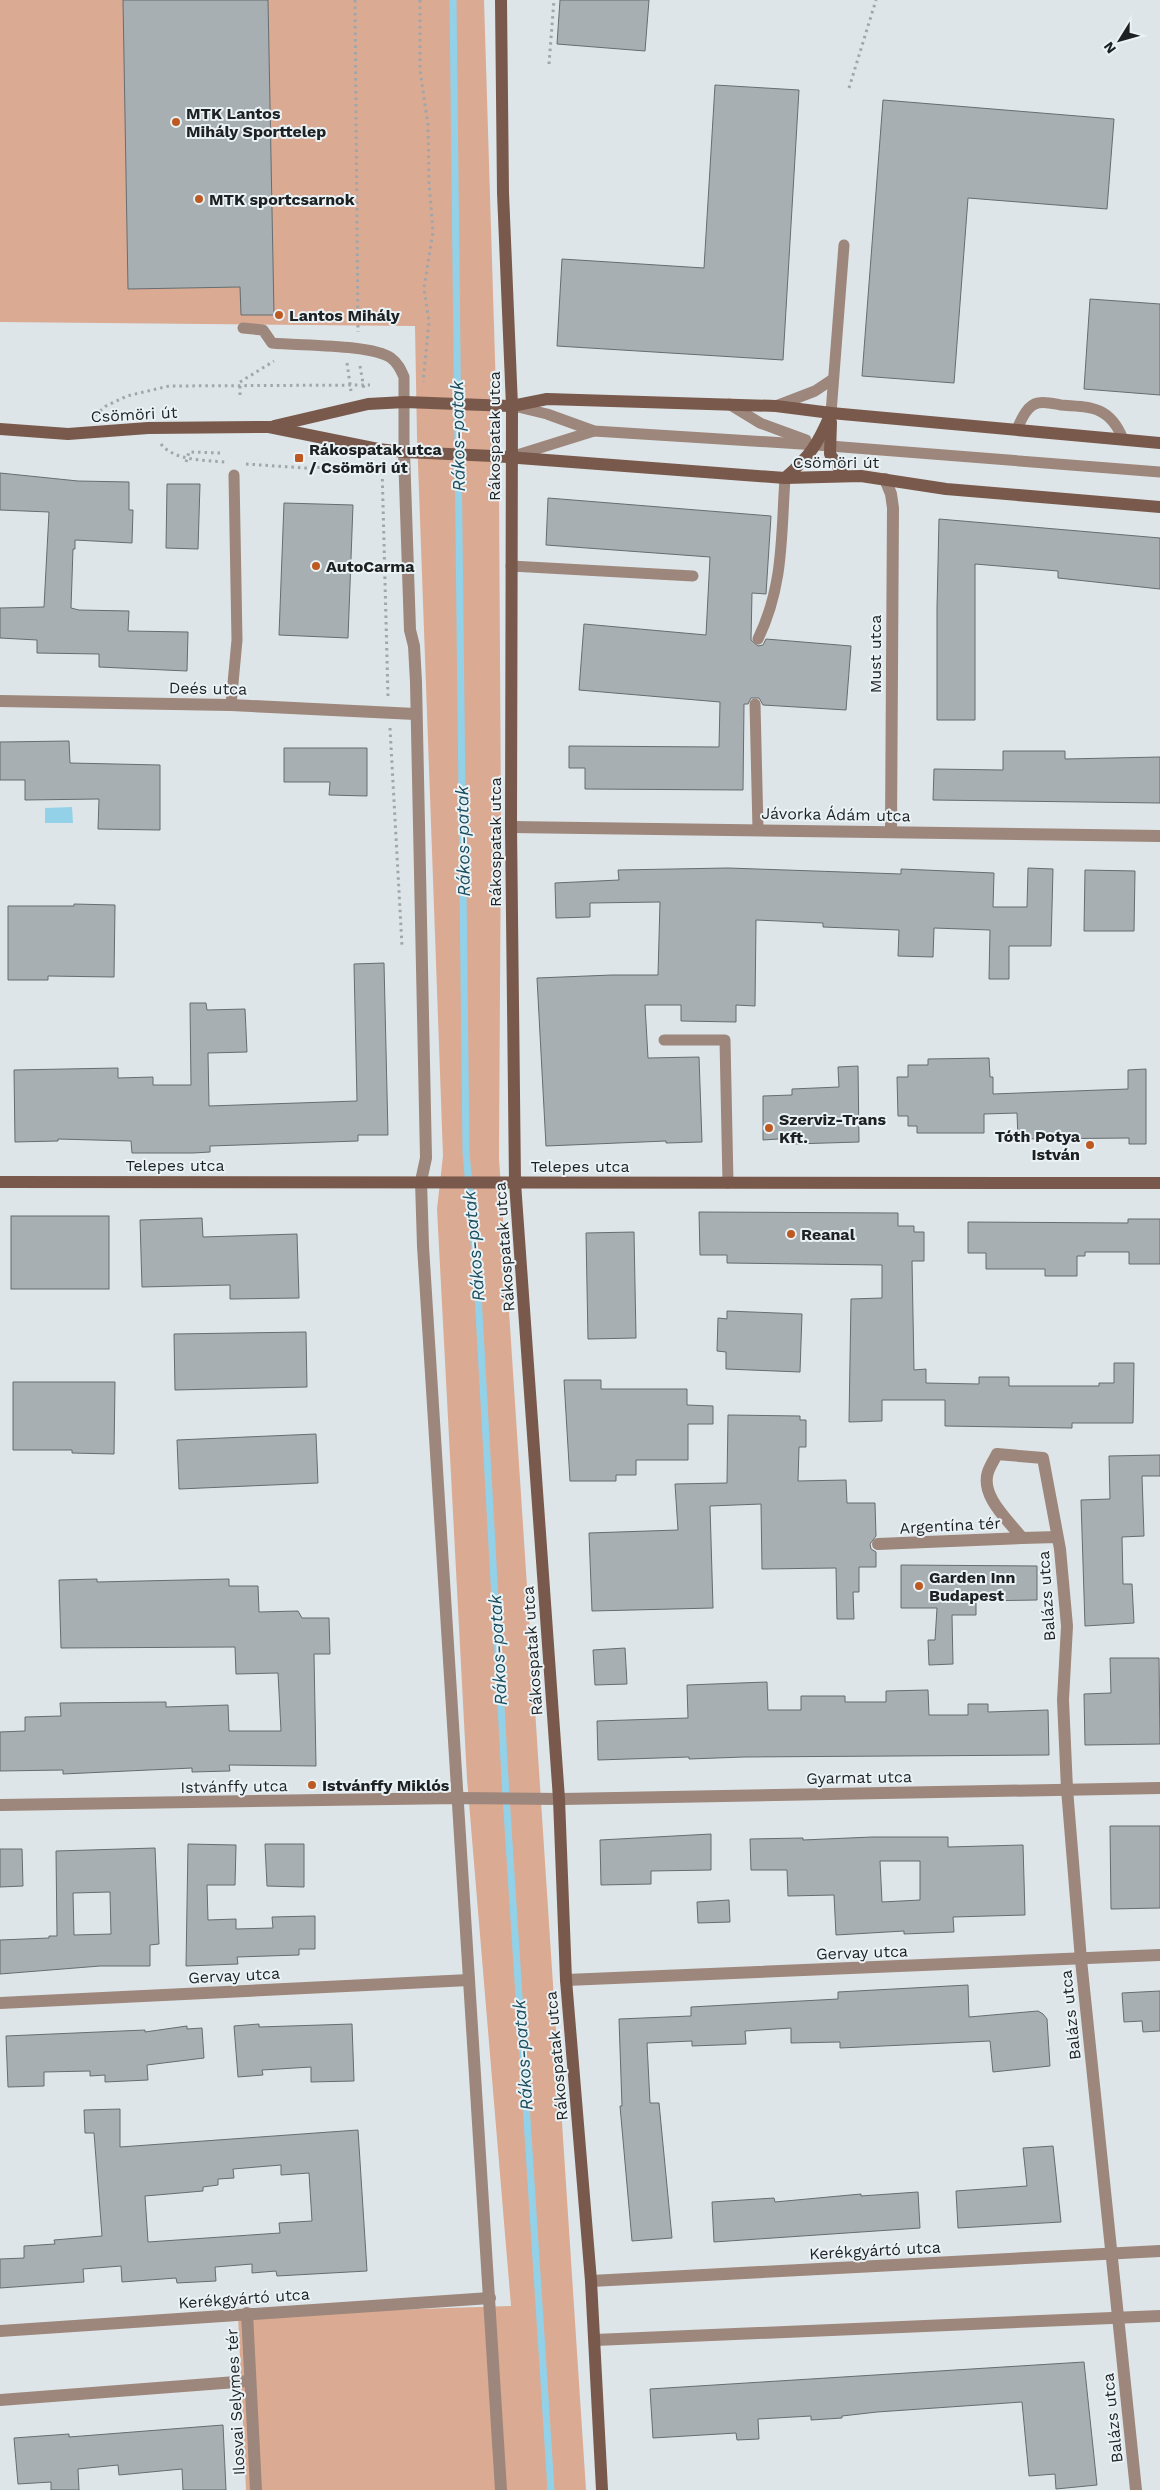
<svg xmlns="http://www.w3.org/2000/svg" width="1160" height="2490" font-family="'Work Sans',sans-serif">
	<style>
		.green { fill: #daaa93 }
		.water { fill: #93d1e8 }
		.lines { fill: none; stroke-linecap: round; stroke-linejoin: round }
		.stream { stroke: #93d1e8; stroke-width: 7 }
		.building { fill: #a7afb2; stroke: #666d70; fill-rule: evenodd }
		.path { stroke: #a0a6a9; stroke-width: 3; stroke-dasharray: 2.5 4; stroke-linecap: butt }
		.lane { stroke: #9d867b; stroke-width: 11 }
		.street { stroke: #9d867b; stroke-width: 12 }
		.secondary { stroke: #79594b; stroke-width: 12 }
		.poi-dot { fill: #bd5a22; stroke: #eaf2f6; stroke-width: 2 }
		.labels { text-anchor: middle; stroke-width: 4; stroke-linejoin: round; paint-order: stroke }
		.poi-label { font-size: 16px; font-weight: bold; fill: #1e2122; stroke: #eaf2f6; text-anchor: start }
		.street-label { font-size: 16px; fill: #1e2122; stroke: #eaf2f6 }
		.water-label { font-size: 18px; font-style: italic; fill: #1a4e5e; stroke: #eaf2f6 }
	</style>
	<rect width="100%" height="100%" fill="#dde5e8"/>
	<polygon class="green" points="0,0 484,0 499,489 501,824 499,1158 586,2490 246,2490 238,2315 511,2306 467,1779 437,1209 443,1156 417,436 415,326 0,322"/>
	<polygon class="water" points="72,807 73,823 45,823 45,808"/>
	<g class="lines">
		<polyline class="stream" points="453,0 466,1152 477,1277 506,1796 551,2490"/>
	</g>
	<g class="building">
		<polygon points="123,0 268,0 274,315 241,315 240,287 128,289"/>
		<polygon points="560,0 649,0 645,51 557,44"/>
		<polygon points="715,85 799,90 783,360 557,346 562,259 704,268"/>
		<polygon points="883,100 1114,119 1107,209 968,198 954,383 862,376"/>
		<polygon points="1090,299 1160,304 1160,395 1084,389"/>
		<polygon points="0,473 78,481 129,482 129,510 133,510 132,543 75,540 75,549 73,549 71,608 79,610 129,611 128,631 188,632 187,671 99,667 99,654 37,653 37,640 0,638 0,608 44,607 49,512 0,510"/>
		<polygon points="167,484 200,484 198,549 166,548"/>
		<polygon points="548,498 771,516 766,594 752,593 751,640 758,646 763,645 766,639 851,646 846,710 763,705 759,698 751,698 748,704 744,704 743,790 585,789 585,768 569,768 569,746 719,747 720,702 579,690 584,624 706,635 710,557 546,545"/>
		<polygon points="284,503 353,505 348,638 279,635"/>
		<polygon points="939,519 1160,538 1160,589 1058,578 1058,571 975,564 975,720 937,720 937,608"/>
		<polygon points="69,741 70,763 160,765 160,830 98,829 99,799 25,800 25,780 0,780 0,742"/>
		<polygon points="284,748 367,748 367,796 329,795 330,782 284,782"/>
		<polygon points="1003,751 1065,751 1065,759 1160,757 1160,803 933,800 934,769 1003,770"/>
		<polygon points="728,868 901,874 901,869 994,873 993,907 1027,907 1028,868 1053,869 1051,946 1009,946 1009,979 989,979 990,930 934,928 933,957 898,956 899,930 823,927 823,923 756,920 755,1006 736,1005 736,1022 681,1021 681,1005 645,1005 648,1058 699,1057 702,1142 666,1143 666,1141 546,1146 537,978 612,975 658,975 660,902 590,903 590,917 556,918 555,883 619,880 618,870"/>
		<polygon points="1085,870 1135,871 1134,931 1084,931"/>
		<polygon points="74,904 115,905 114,977 48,976 48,980 8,980 8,906 74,906"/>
		<polygon points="384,963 388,1135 358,1135 358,1141 210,1146 210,1152 193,1153 132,1153 131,1141 58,1139 58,1141 15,1142 14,1070 118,1068 118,1078 153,1077 153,1085 191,1085 190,1003 206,1003 207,1010 245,1009 247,1052 208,1053 209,1106 357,1101 354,964"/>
		<polygon points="989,1058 990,1077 993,1077 993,1094 1128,1089 1128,1070 1146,1069 1146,1144 1129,1144 1129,1138 1018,1139 1017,1113 984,1114 984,1133 917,1133 917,1126 908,1126 908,1116 898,1116 897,1077 908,1077 908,1065 928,1065 928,1059"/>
		<polygon points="858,1066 859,1142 793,1144 793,1138 763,1140 763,1096 792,1095 792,1089 839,1087 838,1067"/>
		<polygon points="699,1212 898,1213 898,1226 914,1226 914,1232 924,1232 924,1261 912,1261 914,1370 926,1369 926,1383 979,1384 979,1377 1009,1377 1009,1386 1099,1386 1099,1383 1114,1383 1114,1363 1134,1363 1133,1423 1072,1423 1072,1428 945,1426 945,1400 882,1400 882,1421 849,1422 851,1299 882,1298 882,1265 727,1263 727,1255 700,1255"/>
		<rect x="11" y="1216" width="98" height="73"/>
		<polygon points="202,1218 203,1237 297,1234 299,1298 230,1299 230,1285 142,1287 140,1220"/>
		<polygon points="1128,1219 1160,1219 1160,1264 1129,1264 1129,1252 1085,1252 1085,1256 1077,1256 1077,1276 1045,1276 1045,1269 986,1269 986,1253 968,1253 968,1222 1128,1223"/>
		<polygon points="634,1232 636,1338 588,1339 586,1233"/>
		<polygon points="727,1311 802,1314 800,1372 726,1369 726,1352 717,1351 718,1318 727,1319"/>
		<polygon points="306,1332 307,1387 175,1390 174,1334"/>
		<polygon points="564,1380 601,1380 601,1389 687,1389 687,1405 713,1406 713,1424 688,1424 688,1460 636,1460 636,1475 616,1475 616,1481 570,1481"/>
		<polygon points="13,1382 115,1382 114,1454 72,1453 72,1450 13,1450"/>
		<polygon points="728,1415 800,1416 800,1420 806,1420 806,1447 799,1447 798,1481 846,1480 847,1503 875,1503 876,1536 870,1544 871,1549 876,1552 876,1567 859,1567 859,1592 853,1592 854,1619 837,1619 836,1568 762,1569 761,1504 710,1506 713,1608 592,1611 589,1533 678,1530 675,1484 727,1483"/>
		<polygon points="316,1434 318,1483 179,1489 177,1440"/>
		<polygon points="1160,1455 1160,1476 1142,1476 1144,1536 1122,1537 1123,1584 1132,1584 1134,1623 1085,1626 1081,1500 1110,1499 1109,1456"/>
		<polygon points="901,1565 1037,1566 1037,1600 976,1601 976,1615 952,1615 953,1664 929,1665 928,1640 935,1640 937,1608 901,1608"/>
		<polygon points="97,1579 97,1582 229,1579 229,1586 258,1586 259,1612 298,1611 302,1618 329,1618 330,1654 314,1654 316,1766 229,1765 230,1771 192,1772 192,1768 63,1774 63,1770 0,1771 0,1732 25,1731 25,1717 61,1716 60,1703 166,1702 166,1707 228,1705 229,1731 281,1731 278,1673 236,1674 235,1647 61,1648 59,1580"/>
		<polygon points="625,1648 627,1684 595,1685 593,1650"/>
		<polygon points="1110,1658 1159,1658 1160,1744 1085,1745 1084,1694 1111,1693"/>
		<polygon points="767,1682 768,1710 801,1710 801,1696 845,1696 845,1702 886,1702 886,1691 928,1690 929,1715 968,1715 968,1704 988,1704 988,1712 1048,1710 1049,1755 744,1757 689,1759 689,1757 598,1760 597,1721 688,1718 687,1685"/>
		<polygon points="1110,1826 1160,1826 1160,1908 1111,1909"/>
		<polygon points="711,1834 711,1870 651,1871 651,1884 601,1885 600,1840"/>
		<path d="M 872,1837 L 948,1837 L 948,1847 L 1023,1845 L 1025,1915 L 953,1917 L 954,1932 L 904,1934 L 904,1931 L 836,1935 L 834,1895 L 788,1896 L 787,1870 L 751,1870 L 750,1839 L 803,1838 L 803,1840 ZM 880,1861 L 920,1861 L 920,1900 L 882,1902 Z"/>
		<polygon points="188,1844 236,1845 235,1885 207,1885 208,1920 236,1919 236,1929 273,1928 272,1917 315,1916 315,1949 299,1949 299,1955 237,1957 238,1964 186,1966"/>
		<polygon points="265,1844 304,1844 304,1887 267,1886"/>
		<path d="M 155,1848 L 159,1944 L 150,1945 L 150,1966 L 100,1966 L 0,1974 L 0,1940 L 49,1938 L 49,1936 L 57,1936 L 56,1851 ZM 110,1892 L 111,1934 L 74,1935 L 73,1893 Z"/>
		<polygon points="0,1849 22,1849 23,1886 0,1887"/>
		<polygon points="729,1900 730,1922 698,1923 697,1902"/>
		<polygon points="968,1985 969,2017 1038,2011 1043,2014 1047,2019 1050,2066 993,2072 990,2041 840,2048 840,2042 791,2043 791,2028 745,2031 746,2044 692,2046 692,2041 647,2043 650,2103 659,2103 672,2238 632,2241 620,2106 622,2106 619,2019 691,2016 691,2007 838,1999 838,1992"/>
		<polygon points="1160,1991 1160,2031 1143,2032 1142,2021 1124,2022 1122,1993"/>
		<polygon points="259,2024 259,2027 352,2024 354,2081 311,2082 311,2067 262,2070 263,2075 238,2077 234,2026"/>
		<polygon points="187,2026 187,2029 202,2028 204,2058 147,2065 148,2080 105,2082 105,2075 90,2076 90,2071 44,2072 44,2086 8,2087 6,2036 145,2030 145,2032"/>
		<path d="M 120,2109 L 120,2147 L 358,2130 L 367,2271 L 277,2276 L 276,2271 L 252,2273 L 252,2264 L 215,2267 L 216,2281 L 177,2283 L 176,2278 L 122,2282 L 121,2266 L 83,2269 L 84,2282 L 0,2288 L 0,2259 L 24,2258 L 24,2246 L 55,2244 L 54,2240 L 102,2236 L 94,2133 L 85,2133 L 84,2110 ZM 281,2165 L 281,2175 L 309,2173 L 312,2221 L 279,2223 L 280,2233 L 148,2242 L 145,2196 L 203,2191 L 203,2187 L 218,2185 L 218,2179 L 234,2178 L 233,2169 Z"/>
		<polygon points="1053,2146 1061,2222 958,2228 956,2191 1027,2186 1023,2148"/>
		<polygon points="918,2192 920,2228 714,2242 712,2202 774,2198 775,2202 861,2194 861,2196"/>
		<polygon points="1084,2362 1097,2485 1056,2489 1055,2474 1029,2476 1022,2402 877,2412 842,2416 842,2418 811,2420 811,2416 758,2419 759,2439 737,2440 736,2433 653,2438 650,2389"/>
		<polygon points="223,2425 226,2490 183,2490 182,2469 119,2475 118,2465 78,2469 79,2490 51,2490 51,2482 18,2484 14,2438 69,2434 69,2437"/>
	</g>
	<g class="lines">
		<g class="path">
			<polyline points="355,0 358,332"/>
			<polyline points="420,0 420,70 428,125 429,182 433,232 424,288 429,322 423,382"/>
			<polyline points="549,64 554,0"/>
			<polyline points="849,88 876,0"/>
			<polyline points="347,363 351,391"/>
			<polyline points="360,366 364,389"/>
			<polyline points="240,395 240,382 274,361"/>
			<polyline points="95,415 106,406 127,396 169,386 370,385"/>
			<path d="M 161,444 C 174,461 205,460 225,462"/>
			<polyline points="186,462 189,452 221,453"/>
			<polyline points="246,464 305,468 367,466"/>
			<polyline points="382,466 388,697"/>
			<polyline points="390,728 402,946"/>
		</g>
		<g class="lane">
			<path d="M 243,328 L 263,330 L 272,343 C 299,346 371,344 391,358 C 398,363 401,370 404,377 L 404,452"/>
			<polyline points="729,404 760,423 806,440"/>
			<polyline points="514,406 547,414 594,431 817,445 1160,472"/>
			<polyline points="776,406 815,391 833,379"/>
			<polyline points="831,413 844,245"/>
			<path d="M 1017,429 C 1021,420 1027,405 1038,403 C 1045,401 1055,404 1061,405 C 1093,407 1110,407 1123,439"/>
			<polyline points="514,456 594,431"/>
			<polyline points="511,566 693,576"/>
			<path d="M 758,639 C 784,585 781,536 785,478"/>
			<polyline points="755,704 758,829"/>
			<polyline points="231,705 237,640 234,475"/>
			<polyline points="664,1040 725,1040 728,1183"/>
		</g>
		<g class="street">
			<polyline points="404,452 410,630 414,646 416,682 426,1158 421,1181 423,1246 501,2490"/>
			<polyline points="885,479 891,494 893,508 891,831"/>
			<polyline points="0,701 231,705 415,714"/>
			<polyline points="511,827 1160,836"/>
			<path d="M 1057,1537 L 1022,1538 C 1009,1521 980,1496 988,1472 C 990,1466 994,1460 997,1454 L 1043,1458 L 1060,1549 L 1067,1626 L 1063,1700 L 1067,1789 L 1081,1960 L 1136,2490"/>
			<polyline points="878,1544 1022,1538"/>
			<polyline points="0,1805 458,1798 562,1799 1160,1788"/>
			<polyline points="566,1980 1160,1955"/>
			<polyline points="0,2003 469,1980"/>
			<polyline points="591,2281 1160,2251"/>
			<polyline points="247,2313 256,2490"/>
			<polyline points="0,2331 490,2298"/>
			<polyline points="595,2340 1160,2316"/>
			<polyline points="0,2400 249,2381"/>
		</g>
		<g class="secondary">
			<polyline points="501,0 503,193 512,406 511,827 515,1183 559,1799 566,1980 591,2281 602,2490"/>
			<polyline points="831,422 830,454 844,476"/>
			<polyline points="274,426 368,404 405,402 512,406 547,399 776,406 831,413 1160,443"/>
			<polyline points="0,429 68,434 148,428 269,427 378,449 404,452 493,456 785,478 861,476 946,489 1160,507"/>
			<path d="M 785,478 C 810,456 818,444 831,413"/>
			<polyline points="0,1182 1160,1183"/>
		</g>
	</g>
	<g class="poi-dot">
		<circle cx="176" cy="122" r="5"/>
		<circle cx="199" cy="199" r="5"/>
		<circle cx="279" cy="315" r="5"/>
		<rect x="294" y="453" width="10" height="10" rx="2.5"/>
		<circle cx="316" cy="566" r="5"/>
		<circle cx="769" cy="1128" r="5"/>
		<circle cx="1090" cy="1145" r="5"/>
		<circle cx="791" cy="1234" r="5"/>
		<circle cx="919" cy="1586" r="5"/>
		<circle cx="312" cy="1785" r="5"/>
	</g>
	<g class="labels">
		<g class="poi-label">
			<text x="186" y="119">MTK Lantos<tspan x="186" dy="18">Mihály Sporttelep</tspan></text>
			<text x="209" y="205">MTK sportcsarnok</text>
			<text x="289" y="321">Lantos Mihály</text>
			<text x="309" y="455">Rákospatak utca<tspan x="309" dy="18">/ Csömöri út</tspan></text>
			<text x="326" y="572">AutoCarma</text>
			<text x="779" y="1125">Szerviz-Trans<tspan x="779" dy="18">Kft.</tspan></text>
			<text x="1080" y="1142" text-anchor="end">Tóth Potya<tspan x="1080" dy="18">István</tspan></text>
			<text x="801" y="1240">Reanal</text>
			<text x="929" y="1583">Garden Inn<tspan x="929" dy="18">Budapest</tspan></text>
			<text x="322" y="1791">Istvánffy Miklós</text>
		</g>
		<g class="street-label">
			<text transform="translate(134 414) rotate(-3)" y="6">Csömöri út</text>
			<text transform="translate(494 436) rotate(-90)" y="6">Rákospatak utca</text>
			<text x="836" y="468">Csömöri út</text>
			<text transform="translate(875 654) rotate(-90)" y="6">Must utca</text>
			<text transform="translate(208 688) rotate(1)" y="6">Deés utca</text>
			<text transform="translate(836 814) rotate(1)" y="6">Jávorka Ádám utca</text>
			<text transform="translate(495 842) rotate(-90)" y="6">Rákospatak utca</text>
			<text x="175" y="1171">Telepes utca</text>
			<text x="580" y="1172">Telepes utca</text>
			<text transform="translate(504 1247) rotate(-94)" y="6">Rákospatak utca</text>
			<text transform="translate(950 1525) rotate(-3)" y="6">Argentína tér</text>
			<text transform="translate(1046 1596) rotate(-94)" y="6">Balázs utca</text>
			<text transform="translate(532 1651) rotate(-94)" y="6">Rákospatak utca</text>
			<text transform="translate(859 1777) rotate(-1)" y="6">Gyarmat utca</text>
			<text transform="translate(234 1786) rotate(-1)" y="6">Istvánffy utca</text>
			<text transform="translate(862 1952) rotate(-2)" y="6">Gervay utca</text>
			<text transform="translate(234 1975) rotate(-3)" y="6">Gervay utca</text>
			<text transform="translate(1070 2015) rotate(-96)" y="6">Balázs utca</text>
			<text transform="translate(556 2056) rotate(-95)" y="6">Rákospatak utca</text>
			<text transform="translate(875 2250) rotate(-3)" y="6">Kerékgyártó utca</text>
			<text transform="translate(244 2298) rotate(-4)" y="6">Kerékgyártó utca</text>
			<text transform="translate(235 2402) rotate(-93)" y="6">Ilosvai Selymes tér</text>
			<text transform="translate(1112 2418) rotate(-96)" y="6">Balázs utca</text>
		</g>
		<g class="water-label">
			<text transform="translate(458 436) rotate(-91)" y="6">Rákos-patak</text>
			<text transform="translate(463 841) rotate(-91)" y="6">Rákos-patak</text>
			<text transform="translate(474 1246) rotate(-95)" y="6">Rákos-patak</text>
			<text transform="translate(498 1650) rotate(-93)" y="6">Rákos-patak</text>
			<text transform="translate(523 2055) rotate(-94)" y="6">Rákos-patak</text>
		</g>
	</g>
	<g transform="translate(1120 40) rotate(233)" stroke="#eaf2f6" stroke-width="4" paint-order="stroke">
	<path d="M0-4L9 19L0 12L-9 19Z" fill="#1e2122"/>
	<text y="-8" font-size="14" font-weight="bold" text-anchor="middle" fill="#1e2122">N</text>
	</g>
</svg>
